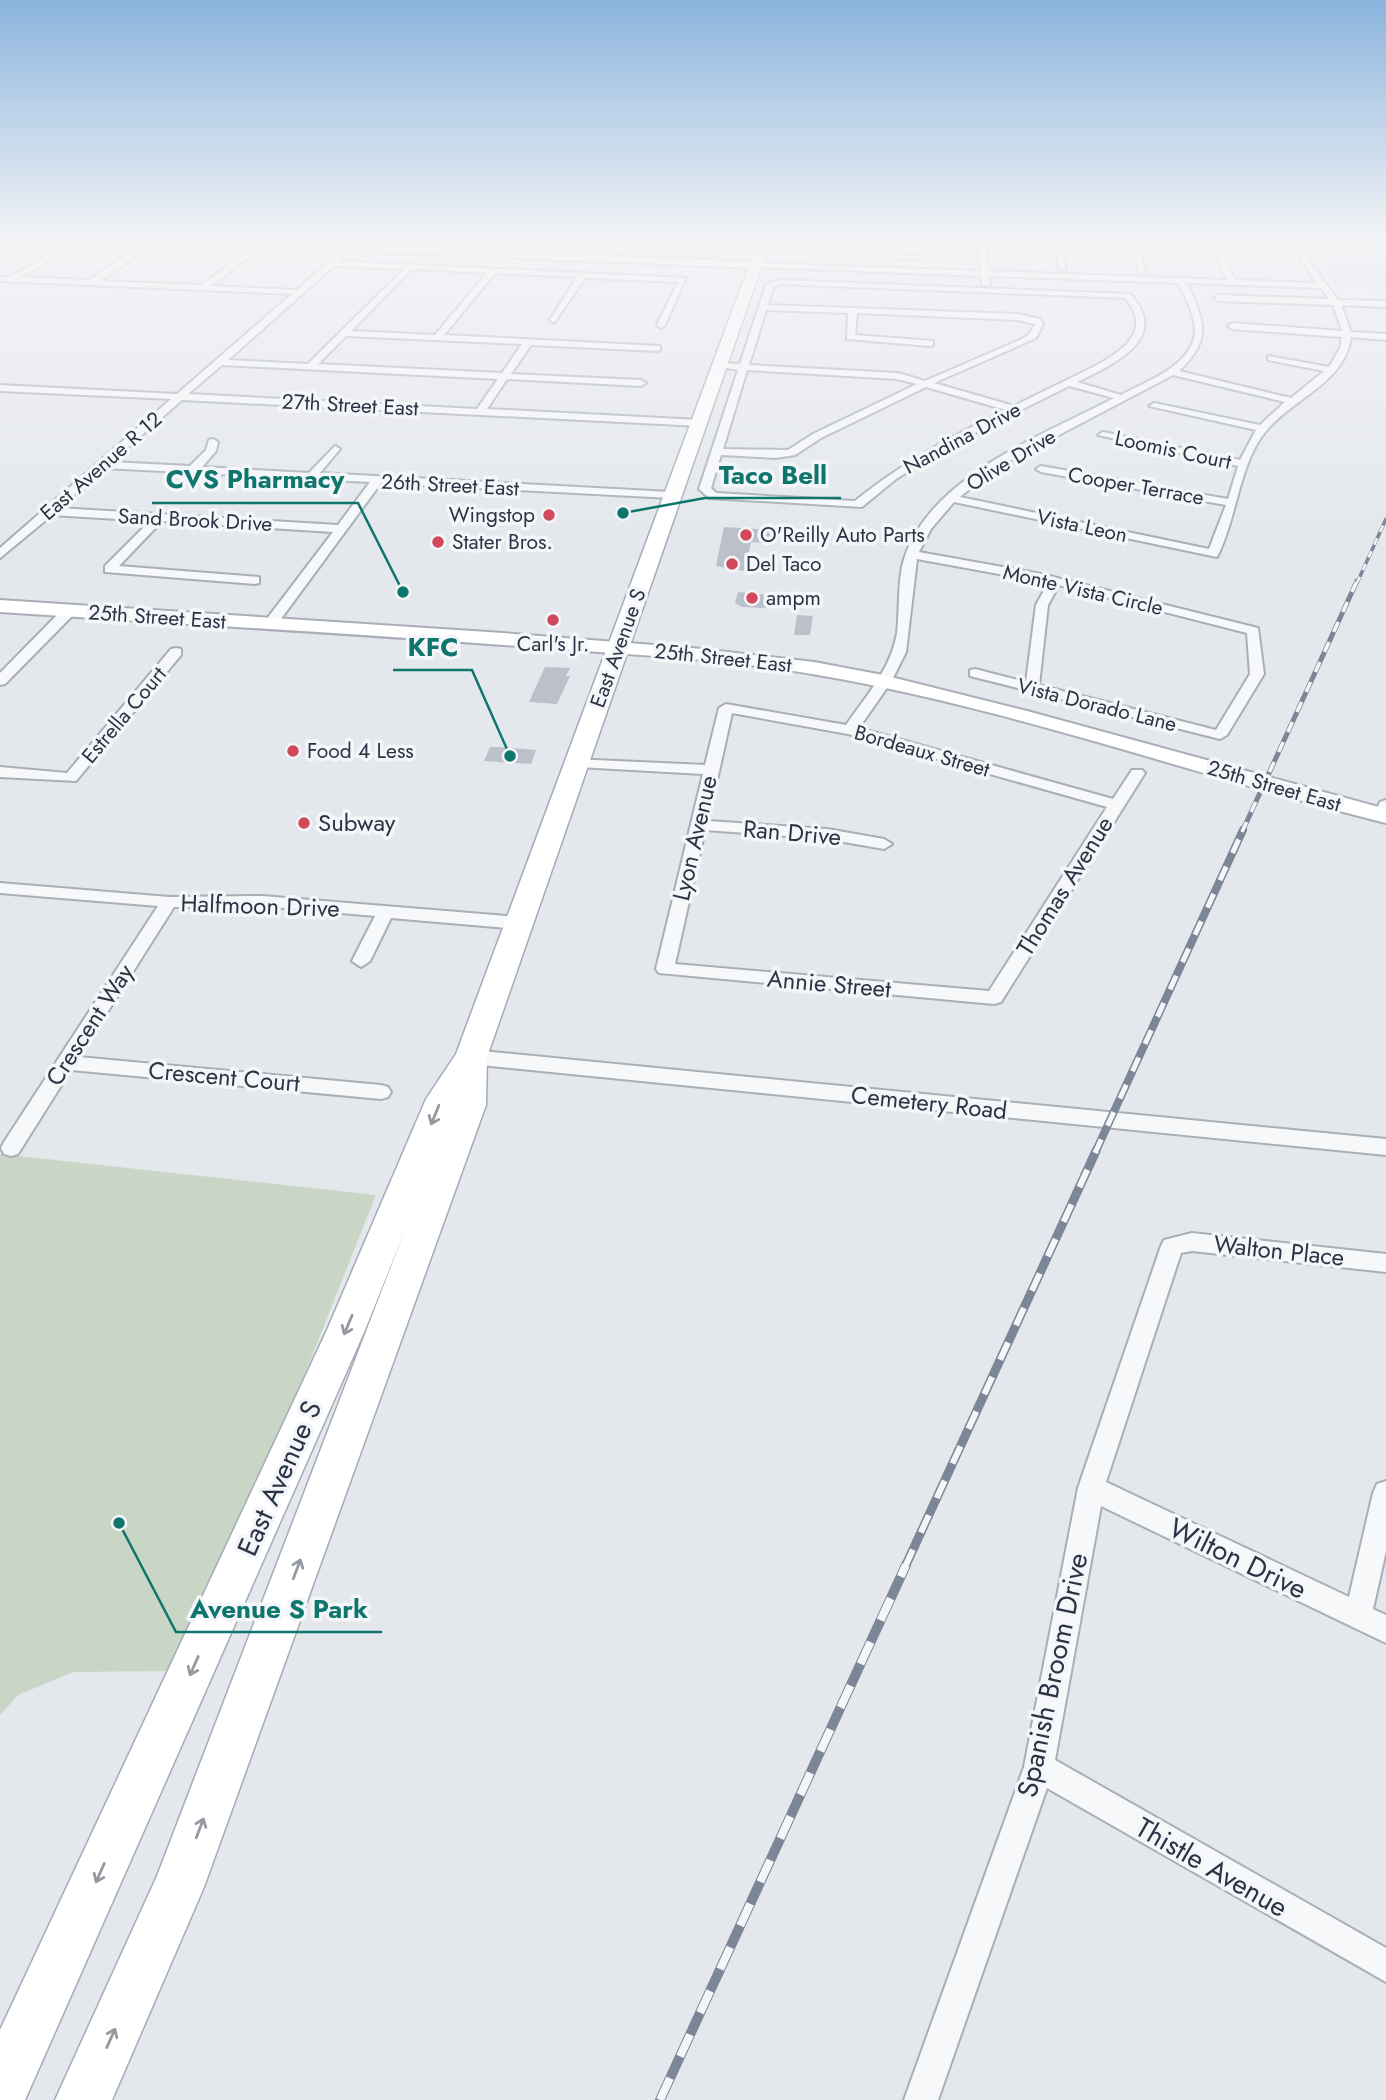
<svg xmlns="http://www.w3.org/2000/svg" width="1386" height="2100" font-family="Jost,sans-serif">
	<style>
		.built { fill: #d2d6de }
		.green { fill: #c9d6c5 }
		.building { fill: #bbc0ca }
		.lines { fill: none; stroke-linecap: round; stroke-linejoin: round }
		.street-casing { stroke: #a9aeb7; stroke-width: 4 }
		.secondary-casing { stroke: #a9aeb7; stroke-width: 4 }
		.primary-casing { stroke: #a3abb8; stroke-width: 3 }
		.street { fill: #f7f8fa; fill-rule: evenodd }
		.secondary { fill: #fff; fill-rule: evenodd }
		.primary { fill: #fff; fill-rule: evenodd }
		.rail-far4-casing { stroke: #7d8696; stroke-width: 3.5 }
		.rail-far3-casing { stroke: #7d8696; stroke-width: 5 }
		.rail-far2-casing { stroke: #7d8696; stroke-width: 8 }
		.rail-far1-casing { stroke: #7d8696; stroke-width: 9 }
		.rail-casing { stroke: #7d8696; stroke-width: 10 }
		.rail-far4 { stroke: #f4f6f9; stroke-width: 2.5; stroke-dasharray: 7; stroke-linecap: butt }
		.rail-far3 { stroke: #f4f6f9; stroke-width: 3.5; stroke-dasharray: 11; stroke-linecap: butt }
		.rail-far2 { stroke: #f4f6f9; stroke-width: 5; stroke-dasharray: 15; stroke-linecap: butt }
		.rail-far1 { stroke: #f4f6f9; stroke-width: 6; stroke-dasharray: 19; stroke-linecap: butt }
		.rail { stroke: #f4f6f9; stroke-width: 8; stroke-dasharray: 24; stroke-linecap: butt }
		.oneway { stroke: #959aa2 }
		.poi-dot { fill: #d1495b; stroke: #f4f6f9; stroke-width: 2.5 }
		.labels { text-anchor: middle; stroke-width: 7; stroke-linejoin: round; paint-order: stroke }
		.far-street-label { font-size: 21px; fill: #2b3445; stroke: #f4f6f9 }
		.far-poi-label { font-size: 21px; fill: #2b3445; stroke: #f4f6f9; text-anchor: start }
		.poi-label { font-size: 24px; fill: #2b3445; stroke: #f4f6f9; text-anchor: start }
		.street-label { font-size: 24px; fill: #2b3445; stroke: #f4f6f9 }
		.near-street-label { font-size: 28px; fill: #2b3445; stroke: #f4f6f9 }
		.leader { fill: none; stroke: #0f766e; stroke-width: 2.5 }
		.callout-dot { fill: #0f766e; stroke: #f4f6f9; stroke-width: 2.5 }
		.callout-label { font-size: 26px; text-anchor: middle; font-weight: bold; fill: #0f766e; stroke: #f4f6f9; stroke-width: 7; stroke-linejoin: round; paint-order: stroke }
	</style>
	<rect width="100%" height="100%" fill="#e4e7ec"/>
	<polygon class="built" points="1307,239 1343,242 1386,239 1386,289 1338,287 1307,246"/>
	<polygon class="green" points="0,1154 376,1195 304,1376 172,1671 73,1672 18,1695 0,1715"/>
	<g class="building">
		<polygon points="724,527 772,530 769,543 751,542 745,571 716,566"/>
		<polygon points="738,592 769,595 766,608 742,607 735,603"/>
		<polygon points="797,615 813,616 810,635 794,635"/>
		<polygon points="545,667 570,668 566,676 570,676 557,704 529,702"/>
		<polygon points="490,747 499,747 536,750 531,764 484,761"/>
	</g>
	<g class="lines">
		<defs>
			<g id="street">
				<path d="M 152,239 L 160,240 L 100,281 L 201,285 L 249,251 L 252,255 L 211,286 L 297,290 L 355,239 L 363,239 L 339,261 L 686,278 L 665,325 L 661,328 L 657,325 L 678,282 L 585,278 L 554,323 L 550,320 L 577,277 L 495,273 L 444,335 L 660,346 L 660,350 L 657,351 L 531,345 L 511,374 L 641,380 L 646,383 L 641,386 L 507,379 L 487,409 L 700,420 L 705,423 L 700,426 L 182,400 L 111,462 L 190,466 L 206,450 L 209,440 L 213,439 L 218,442 L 216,451 L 202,467 L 309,473 L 335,446 L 340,449 L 320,473 L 671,492 L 677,495 L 671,498 L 381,483 L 275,627 L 270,628 L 263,624 L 333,532 L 162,521 L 119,566 L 259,577 L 259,583 L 255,584 L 105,572 L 105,566 L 150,521 L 52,515 L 0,558 L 0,548 L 171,399 L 0,391 L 0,385 L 177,394 L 292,294 L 0,281 L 0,277 L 10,277 L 70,243 L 73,247 L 20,277 L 89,280 ZM 334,266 L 404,269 L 308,364 L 228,360 ZM 412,269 L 487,273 L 435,335 L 351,331 ZM 346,336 L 522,344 L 502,373 L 318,364 ZM 222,365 L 498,379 L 477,409 L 188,394 ZM 104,468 L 370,482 L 338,525 L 59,508 Z"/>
				<polygon points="567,239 574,239 561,260 555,260"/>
				<polygon points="843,239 851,239 848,252 926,257 922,259 844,256 840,254"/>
				<path d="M 977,239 L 985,239 L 989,271 L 1227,280 L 1208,239 L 1216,239 L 1235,280 L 1317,283 L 1303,263 L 1292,239 L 1300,239 L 1310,263 L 1338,300 L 1386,301 L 1386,307 L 1341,305 L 1351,332 L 1386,334 L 1386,340 L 1351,337 C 1345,383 1293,398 1266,431 C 1239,463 1237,519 1217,557 L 954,502 L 931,529 L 919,552 L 1041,574 L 1258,628 L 1264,674 L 1227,735 L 1220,739 L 970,676 L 970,670 L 975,669 L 1026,682 L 1036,605 L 1048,583 L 917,559 L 906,652 L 891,682 L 859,728 L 1113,799 L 1132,770 L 1142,770 L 1145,773 L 1001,1002 L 994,1004 L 659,973 L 656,969 L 703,774 L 578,767 L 573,765 L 570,762 L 573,759 L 705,765 L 719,708 L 726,704 L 846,725 C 866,696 891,669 897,633 C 900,608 897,583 904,559 C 930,476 1044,435 1114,398 L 1069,386 L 941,450 L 896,479 L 862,507 L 709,498 L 699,489 L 738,370 L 715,366 L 720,363 L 740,364 L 766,285 L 778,280 L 1130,294 C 1172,339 1112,365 1077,382 L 1121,395 C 1147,381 1195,365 1195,329 C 1194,313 1185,297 1178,283 L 989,276 L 990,284 L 986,286 L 982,284 L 981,276 L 755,267 L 751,265 L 755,263 L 981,271 ZM 1187,283 L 1321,288 L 1329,299 L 1218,295 L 1214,298 L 1218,301 L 1333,305 L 1342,331 L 1232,323 L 1228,326 L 1232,329 L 1342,337 L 1340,348 L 1329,367 L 1268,356 L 1268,360 L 1324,371 L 1291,398 L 1179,371 C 1213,339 1204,321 1187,283 ZM 779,284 L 1125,298 C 1161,338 1103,362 1073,377 C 1054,386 1034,396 1014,406 L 934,383 L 1036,338 L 1043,324 L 1040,319 L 1018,314 L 768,305 L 773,288 ZM 766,310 L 848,313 L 847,339 L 930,346 L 933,345 L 933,341 L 855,335 L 857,313 L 1018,320 L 1035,324 L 1029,334 L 1020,340 L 925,381 L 898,373 L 749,365 ZM 747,370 L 897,379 L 917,384 L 813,434 L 788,450 L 723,449 ZM 1173,375 L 1285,402 L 1260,425 L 1154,403 L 1149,406 L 1256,430 L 1240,460 L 1103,432 L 1098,435 L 1238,466 L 1228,499 L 1041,466 L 1036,469 L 1041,472 L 1226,505 L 1209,549 L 960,497 L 994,469 ZM 926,387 L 1006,410 C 952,436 902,463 855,501 L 716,493 L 711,488 L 721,455 L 776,458 L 795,455 L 821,438 ZM 1059,585 L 1247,633 L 1250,674 L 1216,730 L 1039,685 L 1048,605 ZM 732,713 L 848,734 L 1107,807 L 989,991 L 675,964 L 705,830 L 827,839 L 884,849 L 892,844 L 884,839 L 827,829 L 708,821 Z"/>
				<polygon points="1053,239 1061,239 1066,271 1059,269"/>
				<polygon points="1129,239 1137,239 1146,274 1139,272"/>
				<polygon points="69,607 75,611 74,614 5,684 0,685 0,673 64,608"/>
				<polygon points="176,648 181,649 181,655 76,781 0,777 0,767 67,773 171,649"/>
				<polygon points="1386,800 1386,819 1376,818 1374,815 1380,802"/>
				<polygon points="0,883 169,897 262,896 520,917 529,923 520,929 391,918 370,961 361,967 352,961 375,916 262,906 174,907 79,1057 381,1085 388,1087 391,1092 388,1097 381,1099 71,1070 18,1154 11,1156 4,1154 1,1148 4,1142 158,906 0,893"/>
				<polygon points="471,1050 1386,1139 1386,1155 471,1064 464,1062 461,1057 464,1052"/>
				<polygon points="1192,1233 1386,1254 1386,1272 1192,1251 1181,1253 1106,1482 1349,1597 1373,1493 1377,1484 1386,1481 1386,1551 1373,1609 1386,1615 1386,1643 1101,1506 1055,1760 1386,1948 1386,1982 1047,1788 938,2100 904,2100 1024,1767 1078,1488 1161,1246 1164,1240"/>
			</g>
			<g id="secondary">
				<polygon points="136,239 228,239 755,262 761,265 755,268 141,242"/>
				<path d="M 0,600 L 503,633 L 692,648 L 814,662 L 883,675 L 1027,711 L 1386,809 L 1386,823 C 1196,776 1011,708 818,675 C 728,659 635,655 544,648 C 363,634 181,624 0,612 Z"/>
			</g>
			<polygon id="primary" points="759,239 771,239 487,1057 486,1105 204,1887 112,2100 55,2100 157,1876 405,1230 365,1330 25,2100 0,2100 0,2030 327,1330 426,1099 456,1054"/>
		</defs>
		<use href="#street" class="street-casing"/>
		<use href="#secondary" class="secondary-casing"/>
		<use href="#primary" class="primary-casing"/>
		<use href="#street" class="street"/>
		<use href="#secondary" class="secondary"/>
		<use href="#primary" class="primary"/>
		<defs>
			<polyline id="rail-far4" points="1357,583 1386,519"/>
			<polyline id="rail-far3" points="1242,832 1357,581"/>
			<polyline id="rail-far2" points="1095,1153 1243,830"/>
			<polyline id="rail-far1" points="905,1567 1096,1151"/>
			<polyline id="rail" points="660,2100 906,1565"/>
		</defs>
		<use href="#rail-far4" class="rail-far4-casing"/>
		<use href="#rail-far3" class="rail-far3-casing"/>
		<use href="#rail-far2" class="rail-far2-casing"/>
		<use href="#rail-far1" class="rail-far1-casing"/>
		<use href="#rail" class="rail-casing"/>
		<use href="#rail-far4" class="rail-far4"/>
		<use href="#rail-far3" class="rail-far3"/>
		<use href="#rail-far2" class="rail-far2"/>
		<use href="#rail-far1" class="rail-far1"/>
		<use href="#rail" class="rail"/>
	</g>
	<defs><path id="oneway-shaft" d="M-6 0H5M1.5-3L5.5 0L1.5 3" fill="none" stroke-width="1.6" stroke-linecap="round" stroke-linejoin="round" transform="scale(1.75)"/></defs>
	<g class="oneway">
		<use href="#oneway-shaft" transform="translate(435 1115) rotate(112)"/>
		<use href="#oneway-shaft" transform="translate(348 1325) rotate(113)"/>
		<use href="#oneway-shaft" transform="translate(297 1569) rotate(-69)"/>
		<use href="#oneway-shaft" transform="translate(194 1666) rotate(114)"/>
		<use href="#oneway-shaft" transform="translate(200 1828) rotate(-69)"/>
		<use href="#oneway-shaft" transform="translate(100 1873) rotate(114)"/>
		<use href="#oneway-shaft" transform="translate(111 2038) rotate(-66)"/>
	</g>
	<linearGradient id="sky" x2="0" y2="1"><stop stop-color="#8bb4dd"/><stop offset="0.45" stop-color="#f3f4f6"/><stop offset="1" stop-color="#f3f4f6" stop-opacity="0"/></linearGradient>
	<rect width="1386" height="533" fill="url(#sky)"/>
	<g class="poi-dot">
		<circle cx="549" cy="515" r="7"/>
		<circle cx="746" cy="535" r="7"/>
		<circle cx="438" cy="542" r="7"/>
		<circle cx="732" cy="564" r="7"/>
		<circle cx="752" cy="598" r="7"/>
		<circle cx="553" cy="620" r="7"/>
		<circle cx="293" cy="751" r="7"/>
		<circle cx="304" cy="823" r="7"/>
	</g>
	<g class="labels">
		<g class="far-street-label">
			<text transform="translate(350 405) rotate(3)" y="7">27th Street East</text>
			<text transform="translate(962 438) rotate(-28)" y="7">Nandina Drive</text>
			<text transform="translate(1173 450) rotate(12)" y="7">Loomis Court</text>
			<text transform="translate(1011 460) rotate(-31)" y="7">Olive Drive</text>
			<text transform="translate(101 466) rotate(-41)" y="7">East Avenue R 12</text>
			<text transform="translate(450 485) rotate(3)" y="7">26th Street East</text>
			<text transform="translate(1136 486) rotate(10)" y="7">Cooper Terrace</text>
			<text transform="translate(195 520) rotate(3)" y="7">Sand Brook Drive</text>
			<text transform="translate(1082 526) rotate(12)" y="7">Vista Leon</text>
			<text transform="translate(1083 590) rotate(13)" y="7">Monte Vista Circle</text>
			<text transform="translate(157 617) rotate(4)" y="7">25th Street East</text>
			<text transform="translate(618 648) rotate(-70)" y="7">East Avenue S</text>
			<text transform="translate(723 658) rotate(6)" y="7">25th Street East</text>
			<text transform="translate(1097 705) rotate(14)" y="7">Vista Dorado Lane</text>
			<text transform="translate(124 715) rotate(-50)" y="7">Estrella Court</text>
			<text transform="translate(922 751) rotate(16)" y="7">Bordeaux Street</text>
			<text transform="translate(1274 786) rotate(16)" y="7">25th Street East</text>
		</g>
		<g class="far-poi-label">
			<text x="535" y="522" text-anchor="end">Wingstop</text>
			<text x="760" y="542">O'Reilly Auto Parts</text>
			<text x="452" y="549">Stater Bros.</text>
			<text x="746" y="571">Del Taco</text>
			<text x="766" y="605">ampm</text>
			<text x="553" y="651" text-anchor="middle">Carl's Jr.</text>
			<text x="307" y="758">Food 4 Less</text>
		</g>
		<g class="poi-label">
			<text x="318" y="831">Subway</text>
		</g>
		<g class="street-label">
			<text transform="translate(792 833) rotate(5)" y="8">Ran Drive</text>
			<text transform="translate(695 838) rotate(-77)" y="8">Lyon Avenue</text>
			<text transform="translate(1065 886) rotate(-58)" y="8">Thomas Avenue</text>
			<text transform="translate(260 906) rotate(2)" y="8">Halfmoon Drive</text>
			<text transform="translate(829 984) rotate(5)" y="8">Annie Street</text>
			<text transform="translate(90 1025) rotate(-57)" y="8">Crescent Way</text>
			<text transform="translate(224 1077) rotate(5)" y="8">Crescent Court</text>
			<text transform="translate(929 1103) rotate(6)" y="8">Cemetery Road</text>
			<text transform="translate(1279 1251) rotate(6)" y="8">Walton Place</text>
		</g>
		<g class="near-street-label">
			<text transform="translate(279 1478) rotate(-66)" y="10">East Avenue S</text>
			<text transform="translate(1238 1558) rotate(26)" y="10">Wilton Drive</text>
			<text transform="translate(1052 1675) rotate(-78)" y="10">Spanish Broom Drive</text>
			<text transform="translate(1212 1867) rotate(30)" y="10">Thistle Avenue</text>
		</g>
	</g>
	<path class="leader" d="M623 513L705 498H841M403 592L358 503H152M510 756L472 670H393M119 1523L176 1632H382"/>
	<g class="callout-dot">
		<circle cx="623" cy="513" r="7"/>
		<circle cx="403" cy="592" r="7"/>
		<circle cx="510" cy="756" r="7"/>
		<circle cx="119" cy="1523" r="7"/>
	</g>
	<g class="callout-label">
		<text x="773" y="484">Taco Bell</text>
		<text x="255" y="488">CVS Pharmacy</text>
		<text x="433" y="656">KFC</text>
		<text x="279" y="1618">Avenue S Park</text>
	</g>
</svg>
